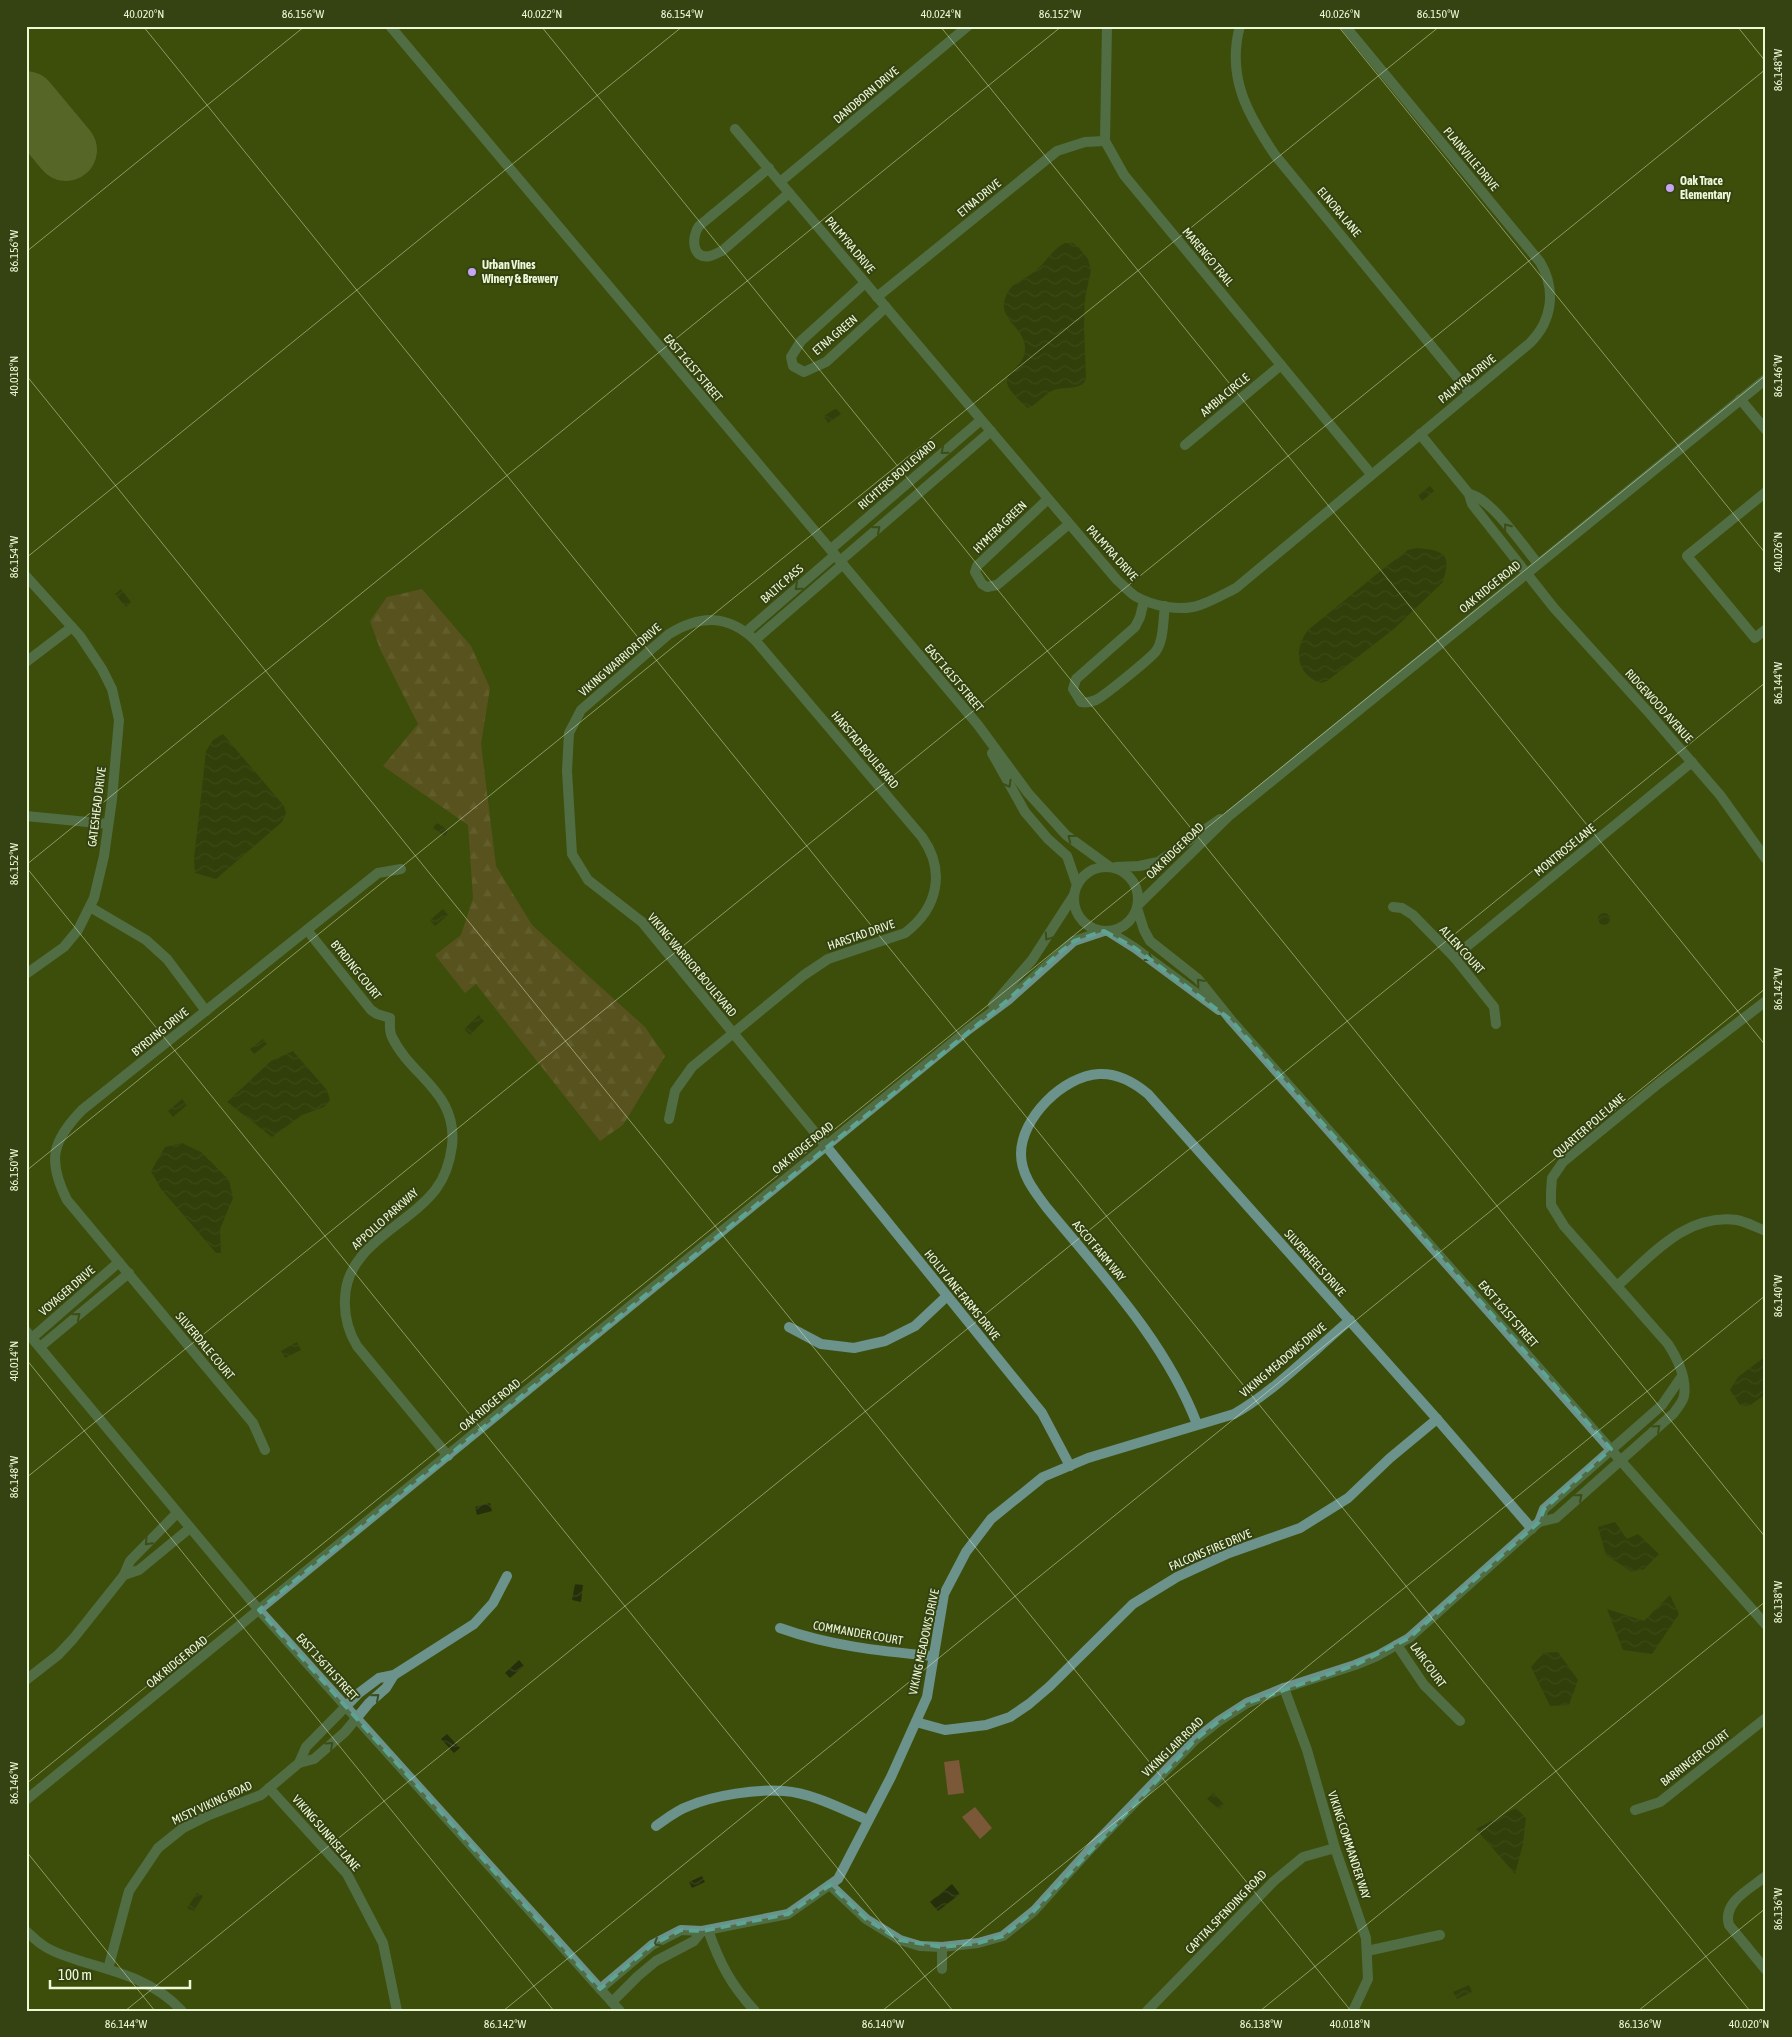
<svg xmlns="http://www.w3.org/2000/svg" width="1792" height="2037" font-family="'Asap Condensed',sans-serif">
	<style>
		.green { fill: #7b5837 }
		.forest { fill: url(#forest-firs) }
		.water { fill: url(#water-waves) }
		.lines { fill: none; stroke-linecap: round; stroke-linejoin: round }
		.runway { stroke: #74844b; stroke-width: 62 }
		.minor { stroke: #6b928b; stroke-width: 10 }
		.tertiary { stroke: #6b928b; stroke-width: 10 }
		.oneway { stroke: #3d4e24 }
		.marked { fill: none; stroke: #5da493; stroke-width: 4; stroke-dasharray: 10 6; stroke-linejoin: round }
		.ticks { fill: none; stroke: #edf8d7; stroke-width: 1; stroke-opacity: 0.45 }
		.poi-dot { fill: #c5a6f0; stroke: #354212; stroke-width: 2 }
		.labels { text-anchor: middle; stroke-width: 4; stroke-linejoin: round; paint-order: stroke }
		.street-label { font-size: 12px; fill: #edf8d7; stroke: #354212 }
		.poi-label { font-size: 12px; font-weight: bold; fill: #edf8d7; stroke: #354212; text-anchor: start }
		.neatline { fill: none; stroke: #edf8d7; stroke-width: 2 }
		.ticks-label { font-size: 12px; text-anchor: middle; fill: #edf8d7 }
	</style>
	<defs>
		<pattern id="forest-firs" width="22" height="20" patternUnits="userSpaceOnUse" patternTransform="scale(1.25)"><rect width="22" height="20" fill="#7b5837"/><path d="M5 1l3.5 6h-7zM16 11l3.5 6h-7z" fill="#8e7153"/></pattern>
		<pattern id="water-waves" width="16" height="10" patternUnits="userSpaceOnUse" patternTransform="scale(1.25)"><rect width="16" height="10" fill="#252f09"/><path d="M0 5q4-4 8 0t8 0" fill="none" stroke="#3a4420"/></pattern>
	</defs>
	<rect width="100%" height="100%" fill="#3d4e0b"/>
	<g class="green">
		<polygon points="959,1760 964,1793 948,1795 944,1762"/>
		<polygon points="975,1807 992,1828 980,1839 962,1817"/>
	</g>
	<polygon class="forest" points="422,589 471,646 490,688 481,744 496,866 532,925 645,1027 665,1056 623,1125 600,1141 476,984 465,993 435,955 461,935 473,898 468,825 383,766 418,724 380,649 370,621 387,597"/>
	<g class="water">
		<path d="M 1065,243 L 1073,243 L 1079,248 L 1088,259 L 1091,270 L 1085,299 L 1084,326 L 1086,379 C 1081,391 1065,386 1054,390 C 1044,394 1038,404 1028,408 C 983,370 1024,377 1025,349 C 1025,330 1006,323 1004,308 C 1003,302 1006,295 1009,290 C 1016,281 1026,279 1034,272 C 1046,263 1052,249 1065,243 Z"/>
		<polygon points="836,408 841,414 828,423 824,416"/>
		<polygon points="1430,486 1434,491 1422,501 1418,495"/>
		<path d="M 1417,548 C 1444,550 1453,555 1442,583 L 1395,628 L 1327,681 L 1321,683 C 1296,675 1293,649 1308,630 L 1388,565 L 1408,550 Z"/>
		<polygon points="121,589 131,602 126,607 115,594"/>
		<polygon points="223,734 284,806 286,813 282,822 216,879 195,873 194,859 206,751 213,740"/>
		<polygon points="437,823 448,830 445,836 433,828"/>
		<polygon points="443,909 448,915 435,926 430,920"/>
		<circle cx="1604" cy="919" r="6"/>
		<polygon points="479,1015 484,1021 470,1035 464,1029"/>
		<polygon points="263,1039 267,1044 254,1054 250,1049"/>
		<polygon points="293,1051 327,1090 330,1100 324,1107 302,1115 272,1137 227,1102 271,1061"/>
		<polygon points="182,1099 187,1105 173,1117 168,1111"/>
		<polygon points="182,1143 201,1152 229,1180 233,1198 220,1229 221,1253 216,1253 161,1189 151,1171 165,1147"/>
		<polygon points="297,1342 301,1350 285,1358 281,1351"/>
		<polygon points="1766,1356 1766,1394 1749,1406 1740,1405 1730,1390 1738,1377"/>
		<polygon points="490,1503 492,1511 477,1515 475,1507"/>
		<polygon points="1615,1522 1627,1539 1638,1534 1659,1554 1644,1569 1632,1572 1606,1555 1598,1527"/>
		<polygon points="575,1584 583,1585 581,1602 572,1600"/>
		<polygon points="1670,1595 1679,1614 1652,1654 1623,1650 1607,1609 1644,1621"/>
		<polygon points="1558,1652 1578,1680 1569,1705 1550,1706 1531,1667 1543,1653"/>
		<polygon points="519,1660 524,1666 510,1678 505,1673"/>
		<polygon points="447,1734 460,1748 454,1753 441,1739"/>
		<polygon points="1213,1793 1224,1804 1219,1809 1207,1799"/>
		<polygon points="1516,1808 1526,1818 1523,1844 1515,1874 1476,1829"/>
		<polygon points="702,1876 705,1882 692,1888 689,1882"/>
		<polygon points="952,1884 960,1894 938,1911 930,1902"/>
		<polygon points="197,1893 203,1896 194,1911 187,1908"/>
		<polygon points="1469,1985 1472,1992 1457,1999 1453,1992"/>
	</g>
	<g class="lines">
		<polyline class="runway" points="26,102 66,150"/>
		<g class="minor">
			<polyline points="1107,26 1105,141 1124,175 1371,474"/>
			<path d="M 1240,26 C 1226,77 1248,115 1275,155 L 1470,393"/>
			<path d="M 735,129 L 1117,580 C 1123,585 1128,591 1135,596 C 1152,606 1181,612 1200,605 C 1212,601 1224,594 1236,588 L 1530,343 C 1553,320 1556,289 1540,262 L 1345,26"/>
			<path d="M 769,168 L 699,226 C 691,237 692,260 710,256 C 714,255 719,252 722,251 L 789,193"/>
			<polyline points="780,182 968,26"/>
			<polyline points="865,283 801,341 791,357 793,366 804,372 826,362 886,307"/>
			<polyline points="877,297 1057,151 1085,142 1105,141"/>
			<polyline points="1740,399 1766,430"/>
			<polyline points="1420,434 1469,494 1472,504 1554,608 1650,714 1720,795 1766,859"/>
			<polyline points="1185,445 1281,365"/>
			<polyline points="1766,492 1687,556 1755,638 1766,629"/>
			<path d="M 1469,494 C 1490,497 1524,547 1538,564"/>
			<polyline points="1048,499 977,566 975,572 982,584 987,587 997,585 1069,524"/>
			<polyline points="831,549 981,420"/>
			<polyline points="840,561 991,431"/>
			<polyline points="26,576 80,636 102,669 112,689 119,720 112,799 104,856 94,898 78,930 64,947 26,974"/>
			<path d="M 1144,601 L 1140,617 L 1135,627 L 1076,679 L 1073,689 L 1081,702 C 1086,703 1091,702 1096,700 C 1104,696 1151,658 1156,651 C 1164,640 1163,619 1165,606"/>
			<polyline points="746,632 835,555"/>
			<polyline points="755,640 843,564"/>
			<polyline points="26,662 72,627"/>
			<polyline points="26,816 108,824"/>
			<polyline points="90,907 146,940 167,959 206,1011"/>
			<polyline points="1393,907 1402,908 1413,915 1454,957 1494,1007 1496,1024"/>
			<path d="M 307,930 L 371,1010 L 377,1014 L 390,1018 C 390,1024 389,1031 392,1037 C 411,1077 458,1092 452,1146 C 450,1161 445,1177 436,1189 C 407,1227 346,1245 345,1299 C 344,1317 348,1331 357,1346 L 448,1456"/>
			<polyline points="1454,957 1692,762"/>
			<path d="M 669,1119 L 675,1091 L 692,1067 L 804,975 L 828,959 L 905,933 C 938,908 946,871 922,837 L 755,640 C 727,614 700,615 669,634 L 581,710 L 569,733 L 567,771 L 572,854 L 588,880 L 642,922 L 826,1146 L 1042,1413 L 1070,1466"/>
			<path d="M 1617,1286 C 1652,1255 1686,1213 1737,1220 C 1747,1222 1757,1228 1766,1231"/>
			<polyline points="789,1327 821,1344 854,1348 885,1341 915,1326 947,1296"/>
			<polyline points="32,1338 119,1262"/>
			<polyline points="40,1347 129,1273"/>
			<path d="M 1197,1424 C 1165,1341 1103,1276 1047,1208 C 1035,1192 1021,1175 1021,1154 C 1021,1118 1063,1076 1099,1074 C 1117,1073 1135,1083 1148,1094 L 1437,1419 L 1532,1529"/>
			<path d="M 265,1450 L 253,1423 L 67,1200 C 47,1160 52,1141 82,1110 L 368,881 L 378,873 L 401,869"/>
			<path d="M 1539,1522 L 1556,1518 L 1674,1413 C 1677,1408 1683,1402 1684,1396 C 1687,1378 1677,1358 1668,1344 L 1564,1226 L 1551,1205 L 1551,1192 L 1552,1178 L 1563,1162 L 1658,1084 L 1766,1001"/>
			<polyline points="124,1575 139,1570 190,1528"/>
			<path d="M 780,1628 C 830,1646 880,1651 932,1656"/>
			<polyline points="1397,1645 1424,1685 1460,1721"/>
			<polyline points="26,1680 58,1655 73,1639 124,1575 130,1561 177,1513"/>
			<polyline points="1284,1688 1307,1750 1335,1848 1366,1938 1368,1979 1353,2011"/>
			<polyline points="916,1722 945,1730 986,1725 1010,1717 1029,1704 1049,1687 1133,1604 1177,1577 1229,1553 1300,1528 1348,1498 1390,1458 1437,1419"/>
			<polyline points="299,1763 314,1759 345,1732 369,1703 386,1688 394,1675"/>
			<polyline points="269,1788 347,1874 383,1943 397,2011"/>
			<polyline points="1635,1810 1660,1802 1766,1718"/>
			<path d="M 656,1826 C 666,1819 677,1810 689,1806 C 715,1795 756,1789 784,1791 C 812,1793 842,1809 868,1820"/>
			<path d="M 1766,1876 C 1750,1889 1722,1902 1729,1925 L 1766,1970"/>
			<polyline points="830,1885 866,1919 900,1940 920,1946 942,1947 978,1943 1003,1936 1034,1911 1092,1847 1196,1739 1219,1721 1247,1703 1284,1688 1355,1665 1377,1656 1409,1638 1539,1522 1544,1509 1662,1405 1682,1376"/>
			<path d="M 708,1930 C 720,1964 731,1985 755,2011"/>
			<path d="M 26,1931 C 32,1936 37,1942 44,1946 C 57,1955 73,1958 87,1963 C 122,1973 157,1983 182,2011"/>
			<polyline points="942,1947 942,1969"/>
			<polyline points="1367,1951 1440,1935"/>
			<polyline points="108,1969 129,1891 158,1848 183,1828 209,1815 261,1795 299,1763 306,1747 359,1693 379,1678 394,1675 474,1624 493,1603 507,1576"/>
			<path d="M 600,1989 L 652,1945 L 681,1930 L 702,1931 L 788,1914 L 838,1879 L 891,1777 L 927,1697 L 944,1594 L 966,1552 L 991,1519 L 1043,1477 L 1088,1458 L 1234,1414 C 1275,1391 1313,1351 1350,1320"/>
			<polyline points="612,2002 638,1976 656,1961 694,1941 702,1931"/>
			<polyline points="1147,2011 1274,1881 1303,1857 1335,1848"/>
		</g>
		<g class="tertiary">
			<polyline points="390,26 978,725 1028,793 1066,835 1110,867"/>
			<polyline points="992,753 1025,812 1048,839 1067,856 1077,885"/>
			<circle cx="1106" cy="899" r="32"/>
			<polyline points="1116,867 1139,866 1158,862 1220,819"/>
			<polyline points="1138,905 1230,815 1766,379"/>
			<polyline points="1137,908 1144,930 1150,941 1198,979 1231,1020 1766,1625"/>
			<polyline points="1108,931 1135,948 1219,1010"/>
			<polyline points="993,1005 1032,960 1074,895"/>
			<polyline points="26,1331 259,1610 620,2011"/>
			<polyline points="26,1800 969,1029 1008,1000 1074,941 1104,931"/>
		</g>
	</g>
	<defs><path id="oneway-chevron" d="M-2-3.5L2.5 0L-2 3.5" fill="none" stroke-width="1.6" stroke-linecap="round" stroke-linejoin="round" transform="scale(1.25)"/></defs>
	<g class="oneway">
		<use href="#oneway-chevron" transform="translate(944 451) rotate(139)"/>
		<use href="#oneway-chevron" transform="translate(1507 527) rotate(-129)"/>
		<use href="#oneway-chevron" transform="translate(877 529) rotate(-41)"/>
		<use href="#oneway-chevron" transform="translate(798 587) rotate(139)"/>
		<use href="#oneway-chevron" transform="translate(1008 784) rotate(61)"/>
		<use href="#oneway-chevron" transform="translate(1071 838) rotate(-142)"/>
		<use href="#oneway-chevron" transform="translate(1048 937) rotate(124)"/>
		<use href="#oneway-chevron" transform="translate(1149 958) rotate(36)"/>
		<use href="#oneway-chevron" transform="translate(1200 982) rotate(-132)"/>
		<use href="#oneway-chevron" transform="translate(77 1316) rotate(-40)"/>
		<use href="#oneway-chevron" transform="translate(1657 1428) rotate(-42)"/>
		<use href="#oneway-chevron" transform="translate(1579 1497) rotate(-41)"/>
		<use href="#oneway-chevron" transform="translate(148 1542) rotate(134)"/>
		<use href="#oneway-chevron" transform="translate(376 1697) rotate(-41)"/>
		<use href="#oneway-chevron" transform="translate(330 1745) rotate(-42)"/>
		<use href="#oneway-chevron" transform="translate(657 1943) rotate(149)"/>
	</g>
	<path d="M0 0H1792V2037H0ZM 1104,931 L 1135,948 L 1231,1020 L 1611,1449 L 1544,1509 L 1539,1522 L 1409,1638 L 1355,1665 L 1247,1703 L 1219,1721 L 1196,1739 L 1034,1911 L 1003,1936 L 978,1943 L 942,1947 L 900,1940 L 866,1919 L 830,1885 L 788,1914 L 702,1931 L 681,1930 L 652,1945 L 600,1989 L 259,1610 L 1008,1000 L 1059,953 L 1074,941 Z" fill="#3d4e0b" fill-opacity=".55" fill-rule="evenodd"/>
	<path class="marked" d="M 1104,931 L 1135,948 L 1231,1020 L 1611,1449 L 1544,1509 L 1539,1522 L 1409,1638 L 1355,1665 L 1247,1703 L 1219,1721 L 1196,1739 L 1034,1911 L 1003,1936 L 978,1943 L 942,1947 L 900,1940 L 866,1919 L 830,1885 L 788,1914 L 702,1931 L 681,1930 L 652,1945 L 600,1989 L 259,1610 L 1008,1000 L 1059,953 L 1074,941 Z"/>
	<path class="ticks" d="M 143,26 L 1750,2011M 541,26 L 1766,1538M 940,26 L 1766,1046M 1338,26 L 1766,554M 1737,26 L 1766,62M 26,252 L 305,26M 26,375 L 1351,2011M 26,558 L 683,26M 26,865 L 1062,26M 26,867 L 953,2011M 26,1171 L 1440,26M 26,1359 L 554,2011M 26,1478 L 1766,69M 26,1784 L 1766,375M 26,1851 L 155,2011M 125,2011 L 1766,682M 503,2011 L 1766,988M 882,2011 L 1766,1295M 1260,2011 L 1766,1601M 1638,2011 L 1766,1908"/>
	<g class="poi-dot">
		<circle cx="1670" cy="188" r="5"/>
		<circle cx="472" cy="272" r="5"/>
	</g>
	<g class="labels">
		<g class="street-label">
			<text transform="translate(866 95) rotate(-40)" y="4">DANDBORN DRIVE</text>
			<text transform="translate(1471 159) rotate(50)" y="4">PLAINVILLE DRIVE</text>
			<text transform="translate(979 198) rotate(-39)" y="4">ETNA DRIVE</text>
			<text transform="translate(1339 212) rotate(50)" y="4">ELNORA LANE</text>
			<text transform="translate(850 245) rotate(50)" y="4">PALMYRA DRIVE</text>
			<text transform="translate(1208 257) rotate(50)" y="4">MARENGO TRAIL</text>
			<text transform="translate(835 335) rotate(-40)" y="4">ETNA GREEN</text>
			<text transform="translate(693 368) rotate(50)" y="4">EAST 161ST STREET</text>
			<text transform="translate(1467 379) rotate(-39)" y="4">PALMYRA DRIVE</text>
			<text transform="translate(1225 395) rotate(-40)" y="4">AMBIA CIRCLE</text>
			<text transform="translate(897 475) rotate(-41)" y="4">RICHTERS BOULEVARD</text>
			<text transform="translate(1000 527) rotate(-44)" y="4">HYMERA GREEN</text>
			<text transform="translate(1112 553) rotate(48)" y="4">PALMYRA DRIVE</text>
			<text transform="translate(782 584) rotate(-41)" y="4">BALTIC PASS</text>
			<text transform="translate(1490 587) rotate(-39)" y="4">OAK RIDGE ROAD</text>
			<text transform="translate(620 660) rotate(-41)" y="4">VIKING WARRIOR DRIVE</text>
			<text transform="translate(954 678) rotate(50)" y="4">EAST 161ST STREET</text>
			<text transform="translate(1659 706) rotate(48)" y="4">RIDGEWOOD AVENUE</text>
			<text transform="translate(865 750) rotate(50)" y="4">HARSTAD BOULEVARD</text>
			<text transform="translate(97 807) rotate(-83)" y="4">GATESHEAD DRIVE</text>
			<text transform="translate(1565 850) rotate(-39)" y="4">MONTROSE LANE</text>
			<text transform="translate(1175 851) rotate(-44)" y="4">OAK RIDGE ROAD</text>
			<text transform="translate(861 935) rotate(-19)" y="4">HARSTAD DRIVE</text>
			<text transform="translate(1462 950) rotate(48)" y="4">ALLEN COURT</text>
			<text transform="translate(692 965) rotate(50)" y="4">VIKING WARRIOR BOULEVARD</text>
			<text transform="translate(356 970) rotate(51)" y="4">BYRDING COURT</text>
			<text transform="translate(160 1032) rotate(-39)" y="4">BYRDING DRIVE</text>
			<text transform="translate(1589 1126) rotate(-41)" y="4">QUARTER POLE LANE</text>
			<text transform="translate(803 1148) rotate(-39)" y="4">OAK RIDGE ROAD</text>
			<text transform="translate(385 1219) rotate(-42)" y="4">APPOLLO PARKWAY</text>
			<text transform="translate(1099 1251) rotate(50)" y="4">ASCOT FARM WAY</text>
			<text transform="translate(1315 1263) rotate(48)" y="4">SILVERHEELS DRIVE</text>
			<text transform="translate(67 1291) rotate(-41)" y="4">VOYAGER DRIVE</text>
			<text transform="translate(962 1295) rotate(51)" y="4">HOLLY LANE FARMS DRIVE</text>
			<text transform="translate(1508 1314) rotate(49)" y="4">EAST 161ST STREET</text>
			<text transform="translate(205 1346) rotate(50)" y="4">SILVERDALE COURT</text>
			<text transform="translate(1283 1360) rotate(-40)" y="4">VIKING MEADOWS DRIVE</text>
			<text transform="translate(490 1405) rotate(-39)" y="4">OAK RIDGE ROAD</text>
			<text transform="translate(1210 1550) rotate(-23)" y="4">FALCONS FIRE DRIVE</text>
			<text transform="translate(858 1633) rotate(10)" y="4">COMMANDER COURT</text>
			<text transform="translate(924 1642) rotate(-78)" y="4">VIKING MEADOWS DRIVE</text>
			<text transform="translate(177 1662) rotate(-39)" y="4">OAK RIDGE ROAD</text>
			<text transform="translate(1428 1665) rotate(54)" y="4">LAIR COURT</text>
			<text transform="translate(327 1667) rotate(48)" y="4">EAST 156TH STREET</text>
			<text transform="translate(1173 1747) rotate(-44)" y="4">VIKING LAIR ROAD</text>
			<text transform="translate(1695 1758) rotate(-38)" y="4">BARRINGER COURT</text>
			<text transform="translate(212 1803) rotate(-25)" y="4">MISTY VIKING ROAD</text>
			<text transform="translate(326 1833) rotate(49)" y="4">VIKING SUNRISE LANE</text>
			<text transform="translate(1349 1845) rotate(72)" y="4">VIKING COMMANDER WAY</text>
			<text transform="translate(1226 1912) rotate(-46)" y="4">CAPITAL SPENDING ROAD</text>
		</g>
		<g class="poi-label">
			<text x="1680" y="185">Oak Trace<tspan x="1680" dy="14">Elementary</tspan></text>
			<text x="482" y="269">Urban Vines<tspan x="482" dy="14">Winery &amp; Brewery</tspan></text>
		</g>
	</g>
	<rect width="1792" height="2037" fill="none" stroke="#354212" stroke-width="55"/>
	<path d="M50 1980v8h140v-8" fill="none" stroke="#edf8d7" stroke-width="2.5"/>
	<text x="58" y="1980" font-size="15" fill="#edf8d7" stroke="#354212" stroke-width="4" paint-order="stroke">100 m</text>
	<rect x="28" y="28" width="1736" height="1982" class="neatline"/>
	<g class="ticks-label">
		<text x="144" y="18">40.020°N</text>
		<text x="303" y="18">86.156°W</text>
		<text x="542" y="18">40.022°N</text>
		<text x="682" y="18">86.154°W</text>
		<text x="941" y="18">40.024°N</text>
		<text x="1060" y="18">86.152°W</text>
		<text x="1340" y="18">40.026°N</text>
		<text x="1438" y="18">86.150°W</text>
		<text transform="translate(1778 70) rotate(-90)" y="4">86.148°W</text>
		<text transform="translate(14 251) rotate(-90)" y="4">86.156°W</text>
		<text transform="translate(14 376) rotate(-90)" y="4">40.018°N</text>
		<text transform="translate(1778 376) rotate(-90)" y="4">86.146°W</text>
		<text transform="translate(1778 552) rotate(-90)" y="4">40.026°N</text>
		<text transform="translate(14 557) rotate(-90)" y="4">86.154°W</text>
		<text transform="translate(1778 683) rotate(-90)" y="4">86.144°W</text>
		<text transform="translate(14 864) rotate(-90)" y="4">86.152°W</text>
		<text transform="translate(1778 989) rotate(-90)" y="4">86.142°W</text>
		<text transform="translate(14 1170) rotate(-90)" y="4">86.150°W</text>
		<text transform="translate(1778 1296) rotate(-90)" y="4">86.140°W</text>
		<text transform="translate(14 1361) rotate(-90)" y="4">40.014°N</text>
		<text transform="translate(14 1477) rotate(-90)" y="4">86.148°W</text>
		<text transform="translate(1778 1602) rotate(-90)" y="4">86.138°W</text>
		<text transform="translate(14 1783) rotate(-90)" y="4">86.146°W</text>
		<text transform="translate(1778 1909) rotate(-90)" y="4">86.136°W</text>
		<text x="126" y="2028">86.144°W</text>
		<text x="505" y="2028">86.142°W</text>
		<text x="883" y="2028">86.140°W</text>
		<text x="1261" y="2028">86.138°W</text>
		<text x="1350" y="2028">40.018°N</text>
		<text x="1640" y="2028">86.136°W</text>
		<text x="1749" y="2028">40.020°N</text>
	</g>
</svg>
